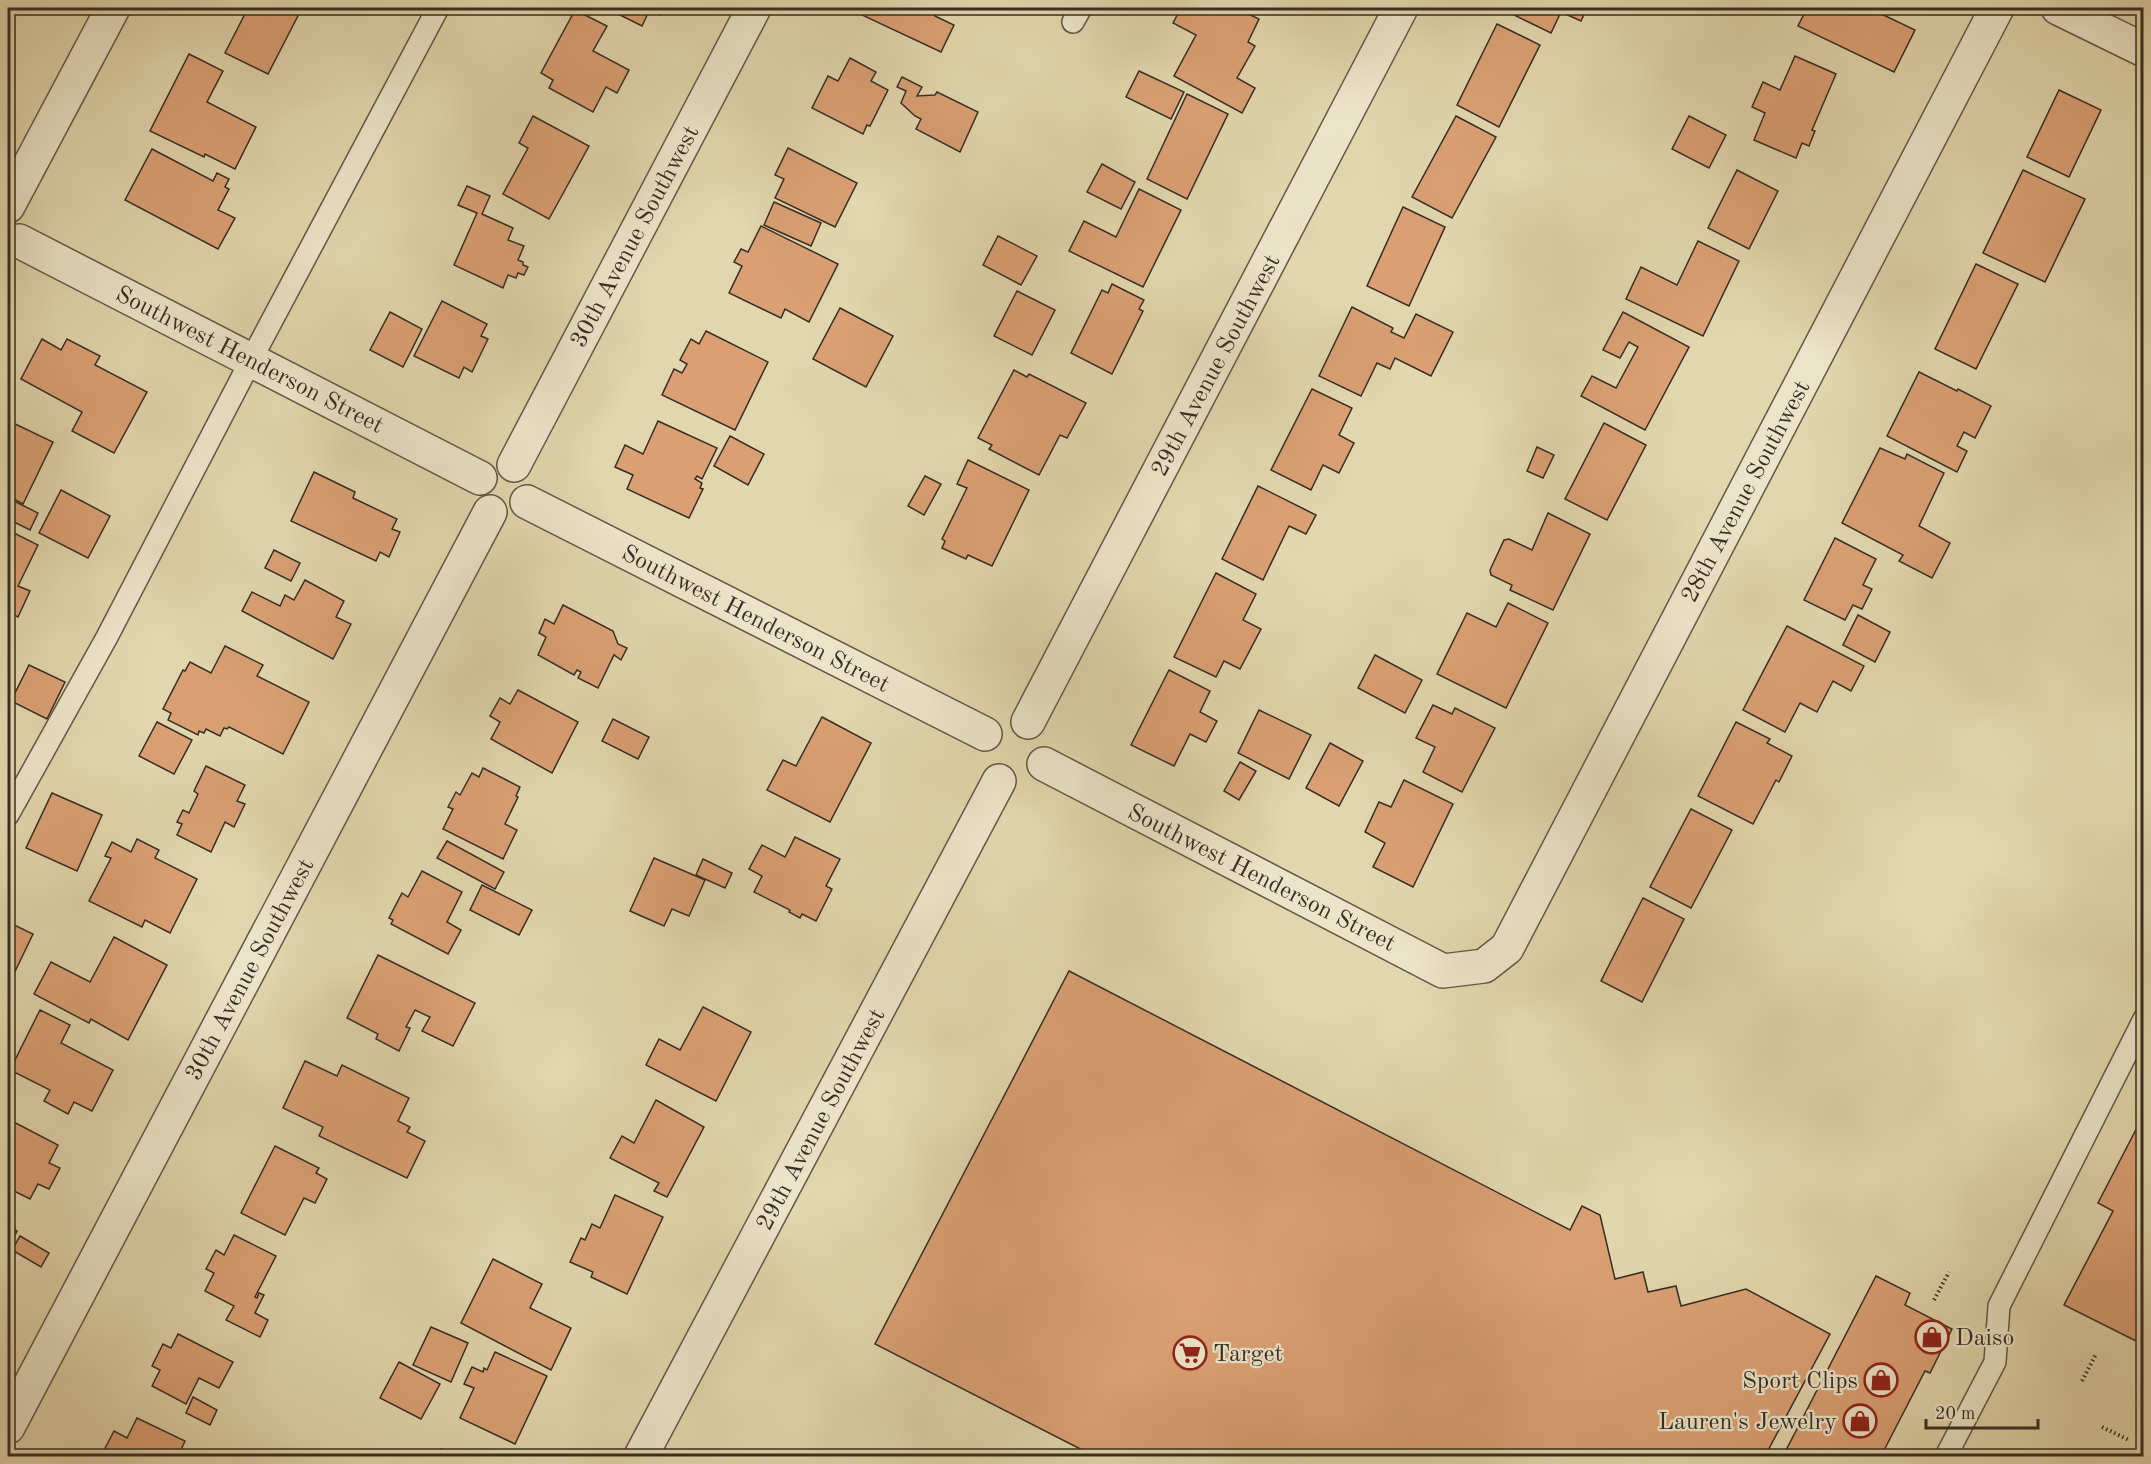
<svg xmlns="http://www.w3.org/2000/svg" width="2151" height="1464" font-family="'Old Standard TT',serif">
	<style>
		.building { fill: #daa074; stroke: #362d24; stroke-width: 1.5 }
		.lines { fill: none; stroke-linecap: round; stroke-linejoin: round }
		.service-casing { stroke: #615746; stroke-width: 24 }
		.minor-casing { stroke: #615746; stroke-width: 36 }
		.tertiary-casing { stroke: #615746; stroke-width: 36 }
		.path { stroke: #362d24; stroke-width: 4; stroke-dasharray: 1.5 3; stroke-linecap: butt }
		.service { stroke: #ece4c9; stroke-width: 21 }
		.minor { stroke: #ece4c9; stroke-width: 33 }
		.tertiary { stroke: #ece4c9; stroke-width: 33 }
		.labels { text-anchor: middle; stroke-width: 4.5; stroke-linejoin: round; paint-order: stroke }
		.street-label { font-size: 24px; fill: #362d24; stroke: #ece4c9 }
		.poi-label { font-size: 24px; fill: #362d24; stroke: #ece4c9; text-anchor: start }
	</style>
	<rect width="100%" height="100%" fill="#e2d6ac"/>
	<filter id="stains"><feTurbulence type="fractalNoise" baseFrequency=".00333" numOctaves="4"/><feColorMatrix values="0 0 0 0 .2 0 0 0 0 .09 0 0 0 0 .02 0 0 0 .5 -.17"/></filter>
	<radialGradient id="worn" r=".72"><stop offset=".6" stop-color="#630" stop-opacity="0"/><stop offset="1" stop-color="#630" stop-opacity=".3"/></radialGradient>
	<g class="building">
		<polygon points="8,8 17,8 8,25"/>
		<polygon points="248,8 302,8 268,74 225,53"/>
		<polygon points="606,8 664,8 660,15 650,9 642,26"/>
		<polygon points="866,8 938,8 935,16 954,25 941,52 862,15"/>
		<polygon points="1181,8 1197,8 1208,13 1211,8 1236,8 1259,19 1248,42 1255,46 1237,78 1255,88 1242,113 1174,76 1196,35 1173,23"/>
		<polygon points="1513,8 1587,8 1581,21 1561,12 1551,33 1510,13"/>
		<polygon points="1807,8 1869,8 1915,30 1894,72 1798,26"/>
		<polygon points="575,10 607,26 593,51 629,70 617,93 606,87 593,112 549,88 553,80 541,73"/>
		<polygon points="1497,24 1540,45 1499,127 1457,105"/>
		<polygon points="189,54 223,71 207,102 256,127 235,169 205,154 204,157 150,131"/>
		<polygon points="1795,56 1836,74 1812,130 1815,131 1809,146 1802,143 1796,158 1754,140 1765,113 1752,107 1763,82 1780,90"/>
		<polygon points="850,58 876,72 871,81 888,90 870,126 867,125 863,134 812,108 828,76 838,81"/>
		<polygon points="1139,71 1184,92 1171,119 1126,97"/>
		<polygon points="902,77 922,87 917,96 935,95 937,92 978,112 960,152 916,129 921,119 915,116 901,103 906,91 897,87"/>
		<polygon points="2059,90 2101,110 2069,177 2027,157"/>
		<polygon points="1187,94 1228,114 1187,199 1147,179"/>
		<polygon points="533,116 589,146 549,219 503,194 528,148 519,143"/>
		<polygon points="1456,116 1496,137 1452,218 1412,197"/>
		<polygon points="1689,116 1726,135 1709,168 1672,149"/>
		<polygon points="788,148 857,183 835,227 775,198 784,179 775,175"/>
		<polygon points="152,149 213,181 217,173 229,179 225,187 229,189 218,210 235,218 218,249 125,200"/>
		<polygon points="1102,164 1135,182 1121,209 1087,192"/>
		<polygon points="1737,170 1778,191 1749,249 1708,228"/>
		<polygon points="2023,170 2085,199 2045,282 1983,253"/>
		<polygon points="467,186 490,196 482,214 513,228 508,240 524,246 518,260 523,262 523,265 528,267 524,275 518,273 516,278 508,275 503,288 454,265 477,213 458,205"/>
		<polygon points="1139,189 1181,210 1143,287 1069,251 1084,221 1116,237"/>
		<polygon points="774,202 821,223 811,246 764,225"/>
		<polygon points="1403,207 1445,227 1409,306 1367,286"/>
		<polygon points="761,226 838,264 809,322 785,309 781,318 729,293 742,266 734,262 741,249 748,252"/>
		<polygon points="998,236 1037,256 1021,285 983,265"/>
		<polygon points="1698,241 1739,261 1703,336 1626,299 1641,267 1677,285"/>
		<polygon points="1976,264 2018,284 1976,369 1935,349"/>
		<polygon points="1112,284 1144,300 1139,309 1143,311 1112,374 1071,353 1102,290 1108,293"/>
		<polygon points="1017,291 1055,310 1032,355 994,336"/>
		<polygon points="442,301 487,324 481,336 488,339 472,372 464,367 459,378 414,356"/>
		<polygon points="1352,307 1393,328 1391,332 1404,338 1416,314 1453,332 1431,376 1395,358 1390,369 1377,363 1361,396 1319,376"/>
		<polygon points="840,308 893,336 866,387 813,359"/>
		<polygon points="390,312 422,329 403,367 370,350"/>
		<polygon points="1623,312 1689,347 1645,430 1581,396 1592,376 1616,388 1638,347 1629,342 1620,358 1603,350"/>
		<polygon points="706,331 768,362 735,430 662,395 674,369 682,373 687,364 680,360 691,339 699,344"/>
		<polygon points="42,339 61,350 67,339 100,356 95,365 147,392 114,453 72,431 82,412 21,379"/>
		<polygon points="1014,370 1027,377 1029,374 1086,403 1067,438 1060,435 1039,475 989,449 992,445 978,438"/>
		<polygon points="1919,372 1957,391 1958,389 1991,406 1975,438 1964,432 1957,446 1967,451 1957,472 1887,436"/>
		<polygon points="1312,389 1352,408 1339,435 1354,443 1339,473 1323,465 1311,490 1271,470"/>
		<polygon points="658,421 717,448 702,479 697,476 695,479 702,483 700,488 703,489 689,518 627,489 633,475 615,467 625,445 643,454"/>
		<polygon points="11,422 53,442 23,504 8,496 8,428"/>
		<polygon points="1604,423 1646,445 1607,520 1565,499"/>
		<polygon points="730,436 764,454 748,485 714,466"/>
		<polygon points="1537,447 1554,455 1543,478 1527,471"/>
		<polygon points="1880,448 1905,459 1907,454 1944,473 1919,526 1950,543 1932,578 1899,561 1903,555 1842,523"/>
		<polygon points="968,460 1029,490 992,566 968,555 966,559 942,548 945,541 942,539 967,488 957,484"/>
		<polygon points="314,472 355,492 353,498 397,519 392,529 400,532 389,557 380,552 376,561 291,521"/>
		<polygon points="925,476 941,484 924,515 908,506"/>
		<polygon points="1258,486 1316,515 1306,534 1289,526 1263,580 1222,559"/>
		<polygon points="61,490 110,516 88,558 39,533"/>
		<polygon points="8,498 38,513 30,530 8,519"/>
		<polygon points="1548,513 1590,534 1553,610 1510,590 1512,585 1491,575 1490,570 1504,540 1509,539 1532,550"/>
		<polygon points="8,530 38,545 18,586 30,591 18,617 8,612"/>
		<polygon points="1835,538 1876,559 1863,585 1872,589 1862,609 1853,605 1845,620 1804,600"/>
		<polygon points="274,550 300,563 291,581 265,568"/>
		<polygon points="1216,573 1256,594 1243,620 1261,629 1240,669 1224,661 1216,677 1174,657"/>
		<polygon points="305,580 344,601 336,617 351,624 333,659 242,611 252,592 280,606 285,595 294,600"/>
		<polygon points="1508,603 1548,623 1506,708 1437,674 1467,613 1496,627"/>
		<polygon points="563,605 613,631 618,644 627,648 621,660 614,655 598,688 578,678 581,672 577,670 574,675 538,655 546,637 539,633 545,619 554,624"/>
		<polygon points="1858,615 1890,632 1875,662 1843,645"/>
		<polygon points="1787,626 1864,666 1851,691 1833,681 1817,712 1800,703 1785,732 1743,710"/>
		<polygon points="225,646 263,665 257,676 309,702 283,754 229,727 227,729 224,728 220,736 206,729 204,733 199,731 198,735 168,720 171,713 163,709 183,670 185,671 190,662 211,673"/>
		<polygon points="1375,655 1422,680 1405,713 1358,688"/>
		<polygon points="29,665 65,682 47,719 11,701"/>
		<polygon points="1169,670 1210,691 1200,712 1217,721 1206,742 1190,734 1174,766 1131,745"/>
		<polygon points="518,690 578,722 552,773 491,739 500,722 490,716 500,698 510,704"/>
		<polygon points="1433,705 1452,714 1455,708 1495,728 1462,792 1423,772 1435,747 1416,738"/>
		<polygon points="1259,710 1311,735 1289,779 1238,753"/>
		<polygon points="822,717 871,743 830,822 767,790 783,760 796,766"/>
		<polygon points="613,719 649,737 638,759 602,741"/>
		<polygon points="157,722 192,740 174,774 139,756"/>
		<polygon points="1736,722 1770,739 1767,743 1792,756 1779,782 1776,780 1753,824 1698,796"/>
		<polygon points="1330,743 1363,761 1339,806 1306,788"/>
		<polygon points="1240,762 1256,771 1239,800 1224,791"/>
		<polygon points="206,766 245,785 237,801 245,804 234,827 225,822 211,852 177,835 182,824 177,822 183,810 189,813 198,794 194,791"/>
		<polygon points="483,768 520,787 516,796 518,797 505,824 517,830 503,859 443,829 453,809 448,807 456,792 460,795 472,773 479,777"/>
		<polygon points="1404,780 1453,804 1413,887 1373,867 1385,843 1365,832 1379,802 1391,807"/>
		<polygon points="52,793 102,815 77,871 26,848"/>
		<polygon points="1691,809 1732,830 1691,908 1650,887"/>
		<polygon points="795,837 840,859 826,886 832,889 816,921 802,914 800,918 789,912 790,910 754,892 762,876 749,869 762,845 785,857"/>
		<polygon points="137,839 159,850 155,858 197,879 170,933 145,920 142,927 89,901 111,858 105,856 112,842 131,852"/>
		<polygon points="447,841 504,872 495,889 437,858"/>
		<polygon points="654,858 705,880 689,916 672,909 664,926 630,911"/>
		<polygon points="703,859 732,873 725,888 696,875"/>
		<polygon points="422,871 462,892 447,922 461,930 448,954 391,924 393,920 389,918 402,893 408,897"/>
		<polygon points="482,885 532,910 519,935 470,910"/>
		<polygon points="1643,898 1684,919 1642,1002 1601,981"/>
		<polygon points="8,922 33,934 8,986"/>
		<polygon points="114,937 167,965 128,1040 91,1019 89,1023 34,994 51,962 90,982"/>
		<polygon points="378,955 475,1003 453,1046 422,1031 430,1017 415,1010 406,1027 410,1028 399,1051 376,1039 378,1034 347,1018"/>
		<polygon points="1069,971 1570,1230 1582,1206 1600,1215 1615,1279 1643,1272 1648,1292 1676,1286 1681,1306 1746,1289 1830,1334 1765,1456 1094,1456 875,1344"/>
		<polygon points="703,1007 751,1032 716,1101 646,1065 659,1039 680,1050"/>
		<polygon points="40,1010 70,1025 61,1043 113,1070 92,1111 74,1102 68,1114 44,1101 50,1090 10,1070"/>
		<polygon points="305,1061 337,1076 342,1065 409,1098 398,1121 410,1127 407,1132 425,1141 407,1178 319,1136 323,1127 283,1108"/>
		<polygon points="656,1100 704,1127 667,1197 654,1191 659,1183 610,1158 622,1136 634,1143"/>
		<polygon points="2144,1114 2144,1345 2064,1305 2113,1211 2098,1203"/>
		<polygon points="8,1119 58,1145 49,1163 60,1168 49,1189 38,1184 30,1199 8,1188"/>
		<polygon points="275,1146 319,1168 316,1173 327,1179 315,1203 304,1198 285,1235 241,1213"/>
		<polygon points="615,1195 663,1217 627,1294 591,1277 593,1272 570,1262 581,1238 585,1240 592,1224 600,1228"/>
		<polygon points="8,1226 17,1231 8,1250"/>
		<polygon points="234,1235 276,1256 255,1297 257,1298 259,1293 264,1295 255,1313 268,1320 260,1337 226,1320 234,1306 205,1291 214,1273 206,1269 216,1250 224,1255"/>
		<polygon points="20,1236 49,1253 41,1267 12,1250"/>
		<polygon points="493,1259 542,1284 530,1308 571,1328 551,1370 461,1323"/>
		<polygon points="1876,1276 1910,1293 1905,1305 1952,1329 1930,1373 1925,1371 1881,1456 1783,1456"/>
		<polygon points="431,1327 468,1343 451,1382 413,1365"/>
		<polygon points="178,1334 233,1362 219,1388 199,1378 186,1404 152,1386 160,1370 152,1366 163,1344 171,1348"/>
		<polygon points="495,1352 547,1376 515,1444 460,1418 474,1388 464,1384 472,1367 483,1372 484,1368 487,1370"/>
		<polygon points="399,1362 440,1384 421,1419 380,1398"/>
		<polygon points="193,1397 217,1410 210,1425 186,1413"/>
		<polygon points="137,1418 185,1441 178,1456 101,1456 114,1431 127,1438"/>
		<polygon points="441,1449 455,1456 437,1456"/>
	</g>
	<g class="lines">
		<defs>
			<g id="service">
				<polyline points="1073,22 1081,8"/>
				<polyline points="8,815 107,637 251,360 438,8"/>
				<polyline points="1946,1456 1995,1362 1999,1306 2144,1019"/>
			</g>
			<g id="minor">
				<polyline points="8,206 113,8"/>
				<polyline points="19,241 480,478"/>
				<polyline points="514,465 754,8"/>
				<polyline points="527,502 985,734"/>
				<polyline points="1028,722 1401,8"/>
				<polyline points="1044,764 1443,971 1484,966 1507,948 1997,8"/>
				<polyline points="8,1427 490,512"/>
				<polyline points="641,1456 999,781"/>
			</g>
			<polyline id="tertiary" points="2058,8 2144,50"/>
		</defs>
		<use href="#service" class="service-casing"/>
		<use href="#minor" class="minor-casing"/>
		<use href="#tertiary" class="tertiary-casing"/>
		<g class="path">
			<polyline points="1934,1300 1949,1272"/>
			<polyline points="2139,1357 2144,1359"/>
			<polyline points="2082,1381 2096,1354"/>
			<polyline points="2102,1427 2129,1440"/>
		</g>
		<use href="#service" class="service"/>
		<use href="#minor" class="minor"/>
		<use href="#tertiary" class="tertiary"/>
	</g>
	<defs>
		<symbol id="shop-ring" viewBox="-11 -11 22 22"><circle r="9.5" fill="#ece4c9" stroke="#8f2418" stroke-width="1.5"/><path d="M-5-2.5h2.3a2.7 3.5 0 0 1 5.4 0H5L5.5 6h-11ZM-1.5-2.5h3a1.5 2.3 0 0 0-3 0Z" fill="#8f2418"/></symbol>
		<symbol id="supermarket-ring" viewBox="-11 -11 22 22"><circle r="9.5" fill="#ece4c9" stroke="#8f2418" stroke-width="1.5"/><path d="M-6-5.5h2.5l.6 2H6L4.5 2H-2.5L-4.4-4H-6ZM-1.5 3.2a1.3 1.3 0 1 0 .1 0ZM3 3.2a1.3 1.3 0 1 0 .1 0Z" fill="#8f2418"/></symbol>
	</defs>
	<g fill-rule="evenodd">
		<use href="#shop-ring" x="1913" y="1318" width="38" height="38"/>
		<use href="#supermarket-ring" x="1171" y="1334" width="38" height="38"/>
		<use href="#shop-ring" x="1862" y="1361" width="38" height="38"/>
		<use href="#shop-ring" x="1841" y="1402" width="38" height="38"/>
	</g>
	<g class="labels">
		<g class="street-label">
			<text transform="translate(634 236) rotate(-62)" y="8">30th Avenue Southwest</text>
			<text transform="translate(250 359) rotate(27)" y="8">Southwest Henderson Street</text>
			<text transform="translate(1215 365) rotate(-62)" y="8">29th Avenue Southwest</text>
			<text transform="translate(1745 491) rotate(-62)" y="8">28th Avenue Southwest</text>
			<text transform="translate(756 618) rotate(27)" y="8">Southwest Henderson Street</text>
			<text transform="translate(1262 877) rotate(27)" y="8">Southwest Henderson Street</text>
			<text transform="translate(249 969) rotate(-62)" y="8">30th Avenue Southwest</text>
			<text transform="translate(820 1119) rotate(-62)" y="8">29th Avenue Southwest</text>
		</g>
		<g class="poi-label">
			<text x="1955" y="1345">Daiso</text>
			<text x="1213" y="1361">Target</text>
			<text x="1858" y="1388" text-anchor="end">Sport Clips</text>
			<text x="1837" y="1429" text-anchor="end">Lauren's Jewelry</text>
		</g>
	</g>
	<rect width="2151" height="1464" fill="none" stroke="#e2d6ac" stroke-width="30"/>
	<rect x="9" y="9" width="2133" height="1446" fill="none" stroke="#362d24" stroke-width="3"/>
	<rect x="15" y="15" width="2121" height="1434" fill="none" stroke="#362d24" stroke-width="1.5"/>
	<path d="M1926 1419v9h112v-9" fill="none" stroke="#362d24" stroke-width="3"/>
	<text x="1935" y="1419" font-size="18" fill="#362d24" stroke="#ece4c9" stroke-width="4.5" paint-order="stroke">20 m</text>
	<rect width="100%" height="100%" filter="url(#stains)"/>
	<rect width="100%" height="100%" fill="url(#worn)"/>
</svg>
